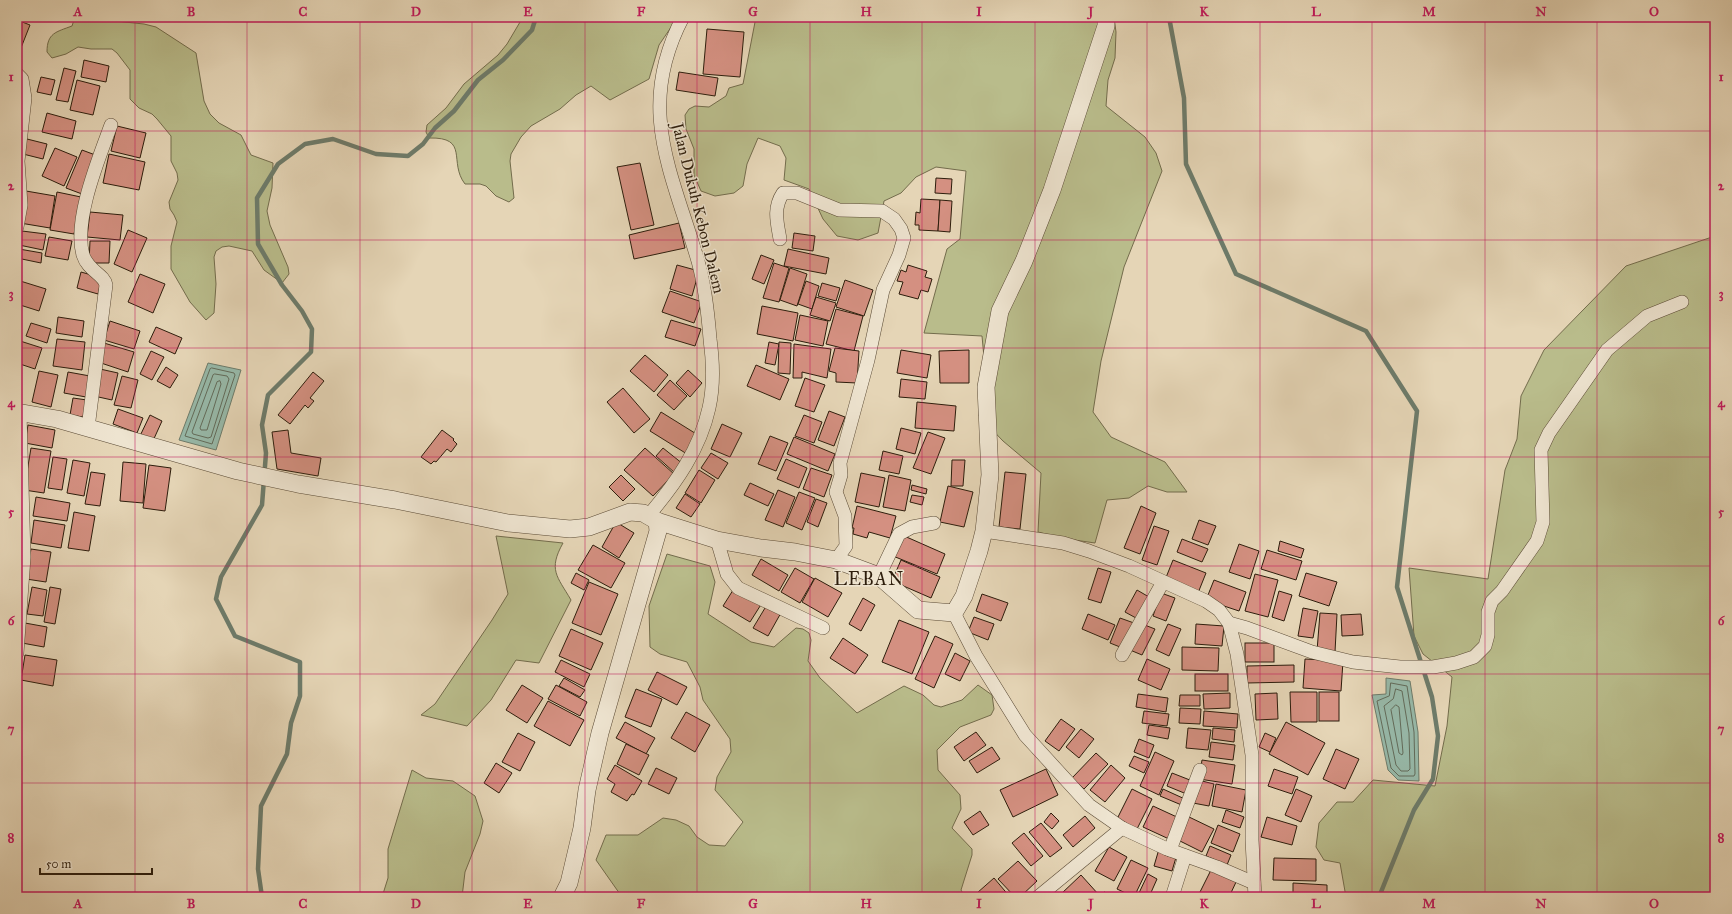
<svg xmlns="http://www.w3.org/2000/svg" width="1732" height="914" font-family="'IM FELL Great Primer',serif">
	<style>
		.green { fill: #b9bc8b; stroke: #736c4c }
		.water { fill: #97b9a9; stroke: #6d7b6a }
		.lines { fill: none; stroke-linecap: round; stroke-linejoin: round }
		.shore { stroke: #626b5a; stroke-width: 1 }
		.stream { stroke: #6d7b6a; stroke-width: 4.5 }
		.building { fill: #d49081; stroke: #2d1d0c }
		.minor-casing { stroke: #5b4b36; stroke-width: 14 }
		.tertiary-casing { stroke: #5b4b36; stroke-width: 18 }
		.minor { stroke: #eee4d0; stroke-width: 13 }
		.tertiary { stroke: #eee4d0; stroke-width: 17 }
		.grid { fill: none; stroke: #c2185b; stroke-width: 1; stroke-opacity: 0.55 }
		.labels { text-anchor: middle; stroke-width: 3; stroke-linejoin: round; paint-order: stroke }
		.street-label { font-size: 16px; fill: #2d1d0c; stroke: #eee4d0 }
		.quarter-label { font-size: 18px; letter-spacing: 1px; fill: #2d1d0c; stroke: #eee4d0 }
		.neatline { fill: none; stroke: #c2185b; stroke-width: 1.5 }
		.grid-label { font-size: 13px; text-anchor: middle; font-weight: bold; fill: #c2185b }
	</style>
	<rect width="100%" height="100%" fill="#e5d5b6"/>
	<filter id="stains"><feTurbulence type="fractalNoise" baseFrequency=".005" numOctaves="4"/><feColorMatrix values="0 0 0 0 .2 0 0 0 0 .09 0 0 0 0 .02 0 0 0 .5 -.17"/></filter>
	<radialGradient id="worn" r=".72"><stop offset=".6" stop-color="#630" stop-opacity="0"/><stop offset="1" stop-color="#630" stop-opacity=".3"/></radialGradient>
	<g class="green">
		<path d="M 75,17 L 144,24 L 156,27 L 196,53 L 204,101 L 210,114 L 219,123 L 241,135 L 251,155 L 273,163 L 272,188 L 267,211 L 270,225 L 288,267 L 289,274 L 282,283 L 264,270 L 252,251 L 229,246 L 222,247 L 216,251 L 214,257 L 216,284 L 214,313 L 206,320 L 190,302 L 171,269 L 171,246 L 177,222 L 174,215 L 170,209 L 169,202 L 178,180 L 177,173 L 171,161 L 171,136 L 157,119 L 152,114 L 139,108 L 130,99 L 130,70 L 117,53 L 112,49 L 91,49 L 78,47 L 66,54 L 52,58 L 47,52 C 47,33 56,32 72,26 Z"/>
		<path d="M 523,17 L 678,17 L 659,45 L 649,79 L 610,100 L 591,86 L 576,95 L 560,109 L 531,126 L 521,137 L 511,154 L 510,161 L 514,198 L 509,202 L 496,196 L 486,186 L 480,184 L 465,184 C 448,162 470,137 429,138 L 426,132 L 427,125 L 446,108 L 464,84 L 498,55 L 507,44 Z"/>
		<polygon points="756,17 1114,17 1116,32 1115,58 1108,80 1106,106 1145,137 1156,153 1162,171 1124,267 1101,361 1093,412 1111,437 1165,462 1187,492 1167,492 1148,486 1129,498 1107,500 1095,543 1061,538 1038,532 1041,473 1003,441 979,416 985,368 982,336 924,333 947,249 960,239 966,171 936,167 916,177 901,193 884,201 878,233 858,240 837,236 823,219 809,189 784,180 786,158 780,146 758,138 747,164 743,186 734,193 715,196 701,191 694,175 694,149 686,129 685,115 689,109 695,106 709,107 726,96 729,88 743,84"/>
		<polygon points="1715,236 1715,897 1346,897 1340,863 1324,860 1316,847 1319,823 1337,802 1353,802 1373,780 1435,786 1447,726 1452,677 1423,654 1414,636 1409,568 1488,579 1505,470 1517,439 1521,396 1544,350 1626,266"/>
		<path d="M 496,536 L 563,543 C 548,570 557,576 571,600 L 539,663 L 516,660 L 491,700 L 467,726 L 421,715 L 435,704 L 492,620 L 508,594 Z"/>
		<polygon points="667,554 710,566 715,582 708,614 751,642 774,647 796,628 803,629 809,633 811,640 808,661 820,678 857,713 904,686 923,695 934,705 941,707 962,700 978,685 992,695 994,709 991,715 960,727 937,750 938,770 960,795 961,809 952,828 972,849 972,855 961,890 965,897 622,897 596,860 606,835 638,835 663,818 676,820 689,826 697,837 709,845 725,846 743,822 715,790 717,777 731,752 730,739 703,700 700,687 687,662 660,654 650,647 649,606"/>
		<polygon points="412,770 426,778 453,781 475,796 483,821 480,834 465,872 462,897 382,897 388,878 388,849"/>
	</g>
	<g class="water">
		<polygon points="208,363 241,370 216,450 179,440"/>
		<polygon points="1386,678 1410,681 1418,732 1419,781 1398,780 1388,770 1372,695 1386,694"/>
	</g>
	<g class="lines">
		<g class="shore">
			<polygon points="212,368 234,373 235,375 212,444 185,436 210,369"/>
			<polygon points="215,374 227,376 229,379 211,437 208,438 193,434 192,432 213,375"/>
			<polygon points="220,381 221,384 207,430 201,430 200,428 217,382"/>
			<polygon points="1391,683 1407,686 1414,732 1415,774 1414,776 1399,776 1391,768 1377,701 1389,696"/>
			<polygon points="1396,689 1402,691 1409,733 1410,769 1408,771 1401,771 1396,765 1384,706 1393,699"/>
			<polygon points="1396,705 1399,707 1403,753 1402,755 1399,753 1391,710"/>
		</g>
		<g class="stream">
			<polyline points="1169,17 1184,98 1186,164 1236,274 1366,331 1417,411 1397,587 1432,697 1438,736 1433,779 1414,810 1379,897"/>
			<polyline points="262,897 258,869 261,806 287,754 291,723 300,696 300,662 235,636 216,599 221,577 262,505 266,453 262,425 268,395 311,352 312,329 302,311 282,285 258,244 257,198 278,164 305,144 333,139 376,154 408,156 423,144 435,128 454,111 478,80 503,60 532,30 536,17"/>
		</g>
	</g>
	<g class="building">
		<polygon points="17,20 30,25 17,58"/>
		<polygon points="707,29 744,32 740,77 703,74"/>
		<polygon points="84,60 109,66 106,82 81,77"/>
		<polygon points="64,68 76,71 68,102 56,100"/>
		<polygon points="679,72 718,78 715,96 676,90"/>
		<polygon points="41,77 55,80 51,95 37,92"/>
		<polygon points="77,80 100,86 93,115 70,110"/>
		<polygon points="47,113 76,121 72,139 42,132"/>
		<polygon points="117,126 146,133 140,158 111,151"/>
		<polygon points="23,138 47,144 43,159 19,153"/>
		<polygon points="55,148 77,157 64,186 42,176"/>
		<polygon points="82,150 98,156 82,194 66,188"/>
		<polygon points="109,154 145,162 139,190 103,183"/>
		<polygon points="640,163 654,225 631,230 617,167"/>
		<polygon points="936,178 952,179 951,194 935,193"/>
		<polygon points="26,191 55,196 50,228 20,223"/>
		<polygon points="57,192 81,197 74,234 50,230"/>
		<polygon points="921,199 940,200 938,231 919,230 919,225 915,225 916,212 920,213"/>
		<polygon points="940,200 952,201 950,232 938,231"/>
		<polygon points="90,212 123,215 120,240 87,237"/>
		<polygon points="679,223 685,248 634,259 629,235"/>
		<polygon points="128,230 147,238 132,272 114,264"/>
		<polygon points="22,231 46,234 43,250 19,245"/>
		<polygon points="794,233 815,236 813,251 792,248"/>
		<polygon points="49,237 72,241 68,260 45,256"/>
		<polygon points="90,241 110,241 109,263 89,263"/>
		<polygon points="19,249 42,253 41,263 17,258"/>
		<polygon points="788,249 829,258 826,274 784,266"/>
		<polygon points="761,255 774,260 764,284 752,279"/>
		<polygon points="774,263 789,268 779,302 763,298"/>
		<polygon points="677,265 699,271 692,296 670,289"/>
		<polygon points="908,265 927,271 925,277 932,279 928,292 921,290 918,299 899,294 903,282 897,281 901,270 906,272"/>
		<polygon points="790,268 807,274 797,306 780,300"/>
		<polygon points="81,272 102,278 98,294 77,288"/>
		<polygon points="140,274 165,284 153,313 128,302"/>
		<polygon points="17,280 46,289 39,311 17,304"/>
		<polygon points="845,280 873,290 864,316 836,307"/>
		<polygon points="806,281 819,286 812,309 798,304"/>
		<polygon points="822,283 840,288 836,301 818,296"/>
		<polygon points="670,291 702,302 694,323 662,312"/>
		<polygon points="816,297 836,303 830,321 810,315"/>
		<polygon points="762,306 798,313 793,341 757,334"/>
		<polygon points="836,309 863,316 854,351 826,344"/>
		<polygon points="800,315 828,321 823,346 795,340"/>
		<polygon points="58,317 84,321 82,337 56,333"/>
		<polygon points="671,320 701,329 695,346 665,337"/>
		<polygon points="110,321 140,331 134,349 104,340"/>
		<polygon points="31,323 51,329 47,343 26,336"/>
		<polygon points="156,327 182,338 175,354 149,342"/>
		<polygon points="57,339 85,342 82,370 53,366"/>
		<polygon points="17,340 42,348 35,369 17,363"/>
		<polygon points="769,342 779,344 775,365 765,363"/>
		<polygon points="779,342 791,343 790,374 778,373"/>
		<polygon points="104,343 134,352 128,372 98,362"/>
		<polygon points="794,344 831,349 827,378 802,372 802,378 793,378"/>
		<polygon points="835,348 859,351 857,383 836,382 836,373 829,371"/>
		<polygon points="901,350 931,355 927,378 897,373"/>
		<polygon points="969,350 969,383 940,383 939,351"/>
		<polygon points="151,351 164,357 152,380 140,374"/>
		<polygon points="645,355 668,375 654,392 630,371"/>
		<polygon points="756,365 789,379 780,400 747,386"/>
		<polygon points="166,367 178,375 170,388 157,381"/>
		<polygon points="100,369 118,373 112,400 94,396"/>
		<polygon points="688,370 702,383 690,397 676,383"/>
		<polygon points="39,371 58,375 51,407 32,402"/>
		<polygon points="68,372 90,376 86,397 64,393"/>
		<polygon points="313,372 324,381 310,398 314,401 308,408 305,405 290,424 278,415"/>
		<polygon points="122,376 138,380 131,408 114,405"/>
		<polygon points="805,378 825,385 814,412 795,406"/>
		<polygon points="901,379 927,382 925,399 899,397"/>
		<polygon points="670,380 687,396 674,410 657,395"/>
		<polygon points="623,388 650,419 634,433 607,402"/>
		<polygon points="73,398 87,400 83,417 70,415"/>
		<polygon points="917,402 956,406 954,431 915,428"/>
		<polygon points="118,409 143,418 137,433 113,424"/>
		<polygon points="829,411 845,417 834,446 818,440"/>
		<polygon points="661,412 698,435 687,454 650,431"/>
		<polygon points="150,415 162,421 152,443 139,438"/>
		<polygon points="804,415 822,422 814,443 795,436"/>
		<polygon points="722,424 742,433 730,457 711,449"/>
		<polygon points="28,425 55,430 52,448 25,443"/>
		<polygon points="901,428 921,433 915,454 896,449"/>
		<polygon points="288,430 291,453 321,458 318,476 277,469 272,432"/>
		<polygon points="442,430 454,439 453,440 457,444 451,452 447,449 436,462 434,461 431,464 421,457"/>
		<polygon points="928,432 945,438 931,474 913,468"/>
		<polygon points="770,436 788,443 776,471 758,464"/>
		<polygon points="794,437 835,454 828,471 787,454"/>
		<polygon points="31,448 51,451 44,493 24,490"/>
		<polygon points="645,448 674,474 653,496 624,470"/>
		<polygon points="663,448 683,464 675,473 656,456"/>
		<polygon points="883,451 903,456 899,474 879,470"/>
		<polygon points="711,453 728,463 718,479 701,468"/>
		<polygon points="53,457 67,459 62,490 48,488"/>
		<polygon points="786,459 807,468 799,488 777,479"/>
		<polygon points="73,460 90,463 84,496 67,493"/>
		<polygon points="952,460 965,460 963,486 951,486"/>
		<polygon points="123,462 146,464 143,503 120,501"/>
		<polygon points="149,465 171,468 165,511 143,508"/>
		<polygon points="811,468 832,475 824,497 803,489"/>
		<polygon points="699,470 715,480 701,503 685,493"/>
		<polygon points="91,472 105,474 100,506 85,504"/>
		<polygon points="1005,472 1026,474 1020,529 999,527"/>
		<polygon points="861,473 885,478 879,507 855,502"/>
		<polygon points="621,475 635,489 623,501 609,487"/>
		<polygon points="889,475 911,480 905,511 883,507"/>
		<polygon points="750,483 774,494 768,506 744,495"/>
		<polygon points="912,485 927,489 926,494 911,490"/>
		<polygon points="948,486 973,492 964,527 940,522"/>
		<polygon points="778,490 795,497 783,527 765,520"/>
		<polygon points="799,492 815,498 802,530 786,523"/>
		<polygon points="685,494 700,504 691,517 676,508"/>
		<polygon points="912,495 924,497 922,505 910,502"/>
		<polygon points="36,497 70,503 67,521 33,516"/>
		<polygon points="816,499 827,503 818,527 807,522"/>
		<polygon points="857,506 896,516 890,538 869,532 867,538 853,534 854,528 852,528"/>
		<polygon points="1141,506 1156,513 1140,554 1124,548"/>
		<polygon points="74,512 95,516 89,551 68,548"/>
		<polygon points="34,520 65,525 61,548 31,543"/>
		<polygon points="1199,520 1216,526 1208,545 1192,539"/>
		<polygon points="616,522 634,533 619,558 602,547"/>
		<polygon points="1154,526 1169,531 1157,565 1142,560"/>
		<polygon points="902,535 945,554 937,574 893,556"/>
		<polygon points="1182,539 1208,549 1202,562 1177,552"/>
		<polygon points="1280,541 1304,549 1301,558 1278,551"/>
		<polygon points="1239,544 1259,551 1250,579 1229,572"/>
		<polygon points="593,545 625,563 611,588 578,570"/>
		<polygon points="31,549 51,552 46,582 26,579"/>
		<polygon points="1267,550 1302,561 1296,580 1261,569"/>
		<polygon points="761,559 788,575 779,591 752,575"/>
		<polygon points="901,560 940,577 931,598 892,581"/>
		<polygon points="1173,560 1206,573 1198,593 1165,580"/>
		<polygon points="795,568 814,579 800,603 781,592"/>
		<polygon points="1098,568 1111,572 1101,603 1088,599"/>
		<polygon points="576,573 589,580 584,590 571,583"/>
		<polygon points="1306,573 1337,582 1329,606 1299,596"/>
		<polygon points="1255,574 1278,580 1268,617 1245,611"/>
		<polygon points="815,578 842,593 828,617 802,602"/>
		<polygon points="1214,580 1246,592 1239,611 1206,600"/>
		<polygon points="589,582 618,594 601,635 572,623"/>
		<polygon points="32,587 47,590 43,616 27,614"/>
		<polygon points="50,587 61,589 55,624 44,622"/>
		<polygon points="735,587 762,603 750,622 723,606"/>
		<polygon points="1137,590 1149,597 1136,618 1125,612"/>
		<polygon points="1279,591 1292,595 1284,621 1272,617"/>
		<polygon points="1161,593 1175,598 1166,621 1153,616"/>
		<polygon points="982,594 1008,603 1001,621 976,611"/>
		<polygon points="863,598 875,605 861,631 849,624"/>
		<polygon points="768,603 782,611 768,636 753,628"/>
		<polygon points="1303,608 1318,611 1313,638 1298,636"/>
		<polygon points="1320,613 1337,614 1335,652 1317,651"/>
		<polygon points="1088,614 1115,625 1108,640 1082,629"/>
		<polygon points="1361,614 1363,635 1342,636 1341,615"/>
		<polygon points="974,617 994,624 988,640 968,632"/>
		<polygon points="1120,618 1134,623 1125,649 1110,643"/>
		<polygon points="899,620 929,632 912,674 882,662"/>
		<polygon points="25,623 47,627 44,647 22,643"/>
		<polygon points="1142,624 1155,629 1142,655 1130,650"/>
		<polygon points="1168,624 1181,629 1169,656 1156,650"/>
		<polygon points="1196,624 1224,626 1222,646 1195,644"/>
		<polygon points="571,629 603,643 591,670 559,656"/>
		<polygon points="935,636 953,644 934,688 915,679"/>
		<polygon points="843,638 868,655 855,674 830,658"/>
		<rect x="1245" y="643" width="29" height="19"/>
		<polygon points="1182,647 1219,648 1218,671 1182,670"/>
		<polygon points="955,653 970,661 960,681 945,674"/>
		<polygon points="25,655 57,660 53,686 21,680"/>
		<polygon points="1147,659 1170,669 1161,690 1138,680"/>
		<polygon points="1305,659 1343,661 1341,691 1303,688"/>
		<polygon points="561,660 590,674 584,687 555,672"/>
		<polygon points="1294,665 1294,682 1247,683 1247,666"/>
		<polygon points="657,672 687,687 677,705 648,690"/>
		<rect x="1195" y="674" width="33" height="17"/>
		<polygon points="564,678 585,690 580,697 559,686"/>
		<polygon points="522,685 543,698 527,723 506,710"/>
		<polygon points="556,685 587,702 580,716 548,699"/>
		<polygon points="636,689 662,699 651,727 625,717"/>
		<polygon points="1290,692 1317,692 1317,722 1291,722"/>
		<rect x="1319" y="692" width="20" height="29"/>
		<polygon points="1230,693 1230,708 1204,709 1203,694"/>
		<polygon points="1277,693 1278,719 1256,720 1255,694"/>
		<polygon points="1138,694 1168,698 1166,712 1136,707"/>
		<polygon points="1180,695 1200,695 1200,706 1179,706"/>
		<polygon points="548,701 584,720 570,746 534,726"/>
		<polygon points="1180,708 1201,709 1200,724 1179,723"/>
		<polygon points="1144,711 1169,714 1167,726 1142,723"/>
		<polygon points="1204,711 1238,714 1237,728 1203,726"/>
		<polygon points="686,712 710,725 695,752 671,738"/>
		<polygon points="1061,719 1075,729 1059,751 1045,741"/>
		<polygon points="625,722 655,738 646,754 616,738"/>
		<polygon points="1286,722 1325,743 1308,775 1269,754"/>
		<polygon points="1149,725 1170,728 1168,739 1147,735"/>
		<polygon points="1188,728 1211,730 1208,750 1186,748"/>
		<polygon points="1213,728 1235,730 1234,742 1212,739"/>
		<polygon points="1081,729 1094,739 1079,758 1066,747"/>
		<polygon points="976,732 986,745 964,761 954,747"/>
		<polygon points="518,733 535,742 520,771 502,762"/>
		<polygon points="1265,733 1276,738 1270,752 1259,747"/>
		<polygon points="1139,739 1154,745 1149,758 1134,752"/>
		<polygon points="1211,742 1235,745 1233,760 1209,757"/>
		<polygon points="626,744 649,755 639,775 617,764"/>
		<polygon points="992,747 1000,759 977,773 969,761"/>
		<polygon points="1336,749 1359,759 1345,789 1323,779"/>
		<polygon points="1155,752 1174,761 1159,795 1140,786"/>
		<polygon points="1096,753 1108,764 1084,789 1072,778"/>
		<polygon points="1134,756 1149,762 1144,773 1129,766"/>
		<polygon points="1202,760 1235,765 1232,784 1199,779"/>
		<polygon points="496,763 512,773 499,793 484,783"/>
		<polygon points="615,765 642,781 634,795 632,794 627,801 611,792 615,784 607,779"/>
		<polygon points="1111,765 1125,778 1105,802 1090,790"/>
		<polygon points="656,768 677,778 669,794 648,784"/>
		<polygon points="1046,769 1058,795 1013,817 1000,790"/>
		<polygon points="1274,769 1298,777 1292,794 1268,786"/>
		<polygon points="1172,773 1195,782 1189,795 1167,786"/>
		<polygon points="1198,780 1214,784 1209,806 1193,803"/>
		<polygon points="1216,784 1246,790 1242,812 1212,806"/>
		<polygon points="1132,789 1152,799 1137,829 1117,819"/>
		<polygon points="1163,789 1187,800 1184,806 1160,796"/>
		<polygon points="1296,789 1312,796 1301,822 1285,815"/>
		<polygon points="1153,806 1179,818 1169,839 1143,827"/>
		<polygon points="1226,810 1244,817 1240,828 1222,822"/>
		<polygon points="980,811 989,825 973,835 964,822"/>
		<polygon points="1051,813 1059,821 1052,829 1044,822"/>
		<polygon points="1085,816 1095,828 1073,847 1063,835"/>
		<polygon points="1187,816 1214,829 1202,852 1176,839"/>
		<polygon points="1267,817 1297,826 1292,845 1261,837"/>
		<polygon points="1041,823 1062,848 1050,857 1029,832"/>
		<polygon points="1218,825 1240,834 1233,852 1211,843"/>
		<polygon points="1024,833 1043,856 1031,866 1012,843"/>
		<polygon points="1210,846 1231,855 1227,865 1206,856"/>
		<polygon points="1109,847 1127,857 1114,881 1095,871"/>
		<polygon points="1159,849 1177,854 1172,871 1154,866"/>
		<polygon points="1274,858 1316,859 1316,881 1273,880"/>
		<polygon points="1131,860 1148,868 1134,897 1117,889"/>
		<polygon points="1018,861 1037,881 1020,897 1015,897 998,879"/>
		<polygon points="1212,868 1237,880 1229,897 1206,897 1199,894"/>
		<polygon points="1148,874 1157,879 1149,897 1142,897 1138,895"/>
		<polygon points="1081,875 1099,895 1097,897 1064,897 1061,894"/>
		<polygon points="994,878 1010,897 981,897 977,893"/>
		<polygon points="1293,883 1327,885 1327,897 1293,897"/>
		<polygon points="1104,892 1118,897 1101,897"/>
	</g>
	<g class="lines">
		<defs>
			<g id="minor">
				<polyline points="17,74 22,79 25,98 18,161 21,205 17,227"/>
				<path d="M 780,239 C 777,222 773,208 783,193 L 797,193 L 839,210 L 882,211 L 894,219 L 901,229 L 904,238 L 899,255 L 883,290 L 868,360 L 840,463 L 841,475 L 836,492 L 845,516 L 846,546 L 836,560"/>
				<path d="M 88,428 L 106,285 C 104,274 88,271 83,255 C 73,220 99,158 111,125"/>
				<path d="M 649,515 C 676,483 700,449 709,408 C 714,386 713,361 710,339 C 708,313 705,286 698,261 C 672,172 635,108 683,17"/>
				<polyline points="984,531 1063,543 1089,551 1129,566 1206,601 1219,610 1229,623 1237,654 1252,755 1252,840 1255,897"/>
				<polyline points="717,540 727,574 738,588 823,628"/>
				<polyline points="879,576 899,534 912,527 934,523"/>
				<polyline points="954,613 976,656 1025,735 1089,805 1122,828 1167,849 1217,867 1254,883"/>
				<polyline points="1229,623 1247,628 1312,652 1353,662 1400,667 1433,667 1456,663 1474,657 1485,646 1488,635 1488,612 1492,601 1502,591 1537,541 1543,522 1541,450 1549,433 1607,350 1647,316 1682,302"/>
				<polyline points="17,653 24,557 20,413"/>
				<polyline points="1122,655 1163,582"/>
				<polyline points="1170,850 1200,770"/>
				<polyline points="1038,897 1122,828"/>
				<polyline points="1172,897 1185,856"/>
			</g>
			<g id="tertiary">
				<polyline points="17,412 57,419 238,471 298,484 395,500 508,523 570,529 589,527 630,512 643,513 657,521 658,531 600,733 587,790 582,828 569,883 562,897"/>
				<polyline points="657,521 717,540 761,548 795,552 836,560 879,576 918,610 954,613 964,596 979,551 984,531 990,475 986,387 1000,311 1024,261 1052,190 1106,26 1106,17"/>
			</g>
		</defs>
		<use href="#minor" class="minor-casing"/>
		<use href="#tertiary" class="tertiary-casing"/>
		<use href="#minor" class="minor"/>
		<use href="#tertiary" class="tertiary"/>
	</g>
	<path class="grid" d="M 135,17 L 135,897M 247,17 L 247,897M 360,17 L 360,897M 472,17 L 472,897M 585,17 L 585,897M 697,17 L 697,897M 810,17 L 810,897M 922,17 L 922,897M 1035,17 L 1035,897M 1147,17 L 1147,897M 1260,17 L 1260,897M 1372,17 L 1372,897M 1485,17 L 1485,897M 1597,17 L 1597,897M 17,131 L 1715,131M 17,240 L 1715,240M 17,348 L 1715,348M 17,457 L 1715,457M 17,566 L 1715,566M 17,674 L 1715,674M 17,783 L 1715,783"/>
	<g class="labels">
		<g class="street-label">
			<text transform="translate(699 208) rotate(76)" y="6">Jalan Dukuh Kebon Dalem</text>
		</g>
		<g class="quarter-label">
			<text x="869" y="585">LEBAN</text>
		</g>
	</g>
	<rect width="1732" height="914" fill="none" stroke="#e5d5b6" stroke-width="44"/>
	<path d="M40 868v6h112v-6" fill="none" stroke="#2d1d0c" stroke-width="2"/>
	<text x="46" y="868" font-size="12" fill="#2d1d0c" stroke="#eee4d0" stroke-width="3" paint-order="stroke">50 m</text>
	<rect x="22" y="22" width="1688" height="870" class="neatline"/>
	<g class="grid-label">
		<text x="78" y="16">A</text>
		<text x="191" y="16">B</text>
		<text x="303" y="16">C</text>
		<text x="416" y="16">D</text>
		<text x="528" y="16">E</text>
		<text x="641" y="16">F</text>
		<text x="753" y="16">G</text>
		<text x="866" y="16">H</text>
		<text x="979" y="16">I</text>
		<text x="1091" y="16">J</text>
		<text x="1204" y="16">K</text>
		<text x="1316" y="16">L</text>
		<text x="1429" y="16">M</text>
		<text x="1541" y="16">N</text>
		<text x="1654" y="16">O</text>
		<text x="11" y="81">1</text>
		<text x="1721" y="81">1</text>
		<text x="11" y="190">2</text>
		<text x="1721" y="190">2</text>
		<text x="11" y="298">3</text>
		<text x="1721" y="298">3</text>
		<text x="11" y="407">4</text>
		<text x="1721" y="407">4</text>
		<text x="11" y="516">5</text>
		<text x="1721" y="516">5</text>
		<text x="11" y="625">6</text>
		<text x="1721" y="625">6</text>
		<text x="11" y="733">7</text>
		<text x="1721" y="733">7</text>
		<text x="11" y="842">8</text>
		<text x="1721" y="842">8</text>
		<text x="78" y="908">A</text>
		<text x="191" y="908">B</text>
		<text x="303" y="908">C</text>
		<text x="416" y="908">D</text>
		<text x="528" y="908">E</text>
		<text x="641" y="908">F</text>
		<text x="753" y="908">G</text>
		<text x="866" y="908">H</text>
		<text x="979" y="908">I</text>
		<text x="1091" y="908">J</text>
		<text x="1204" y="908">K</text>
		<text x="1316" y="908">L</text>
		<text x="1429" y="908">M</text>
		<text x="1541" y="908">N</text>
		<text x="1654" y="908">O</text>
	</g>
	<rect width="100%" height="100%" filter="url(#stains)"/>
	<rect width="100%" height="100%" fill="url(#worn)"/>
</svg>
